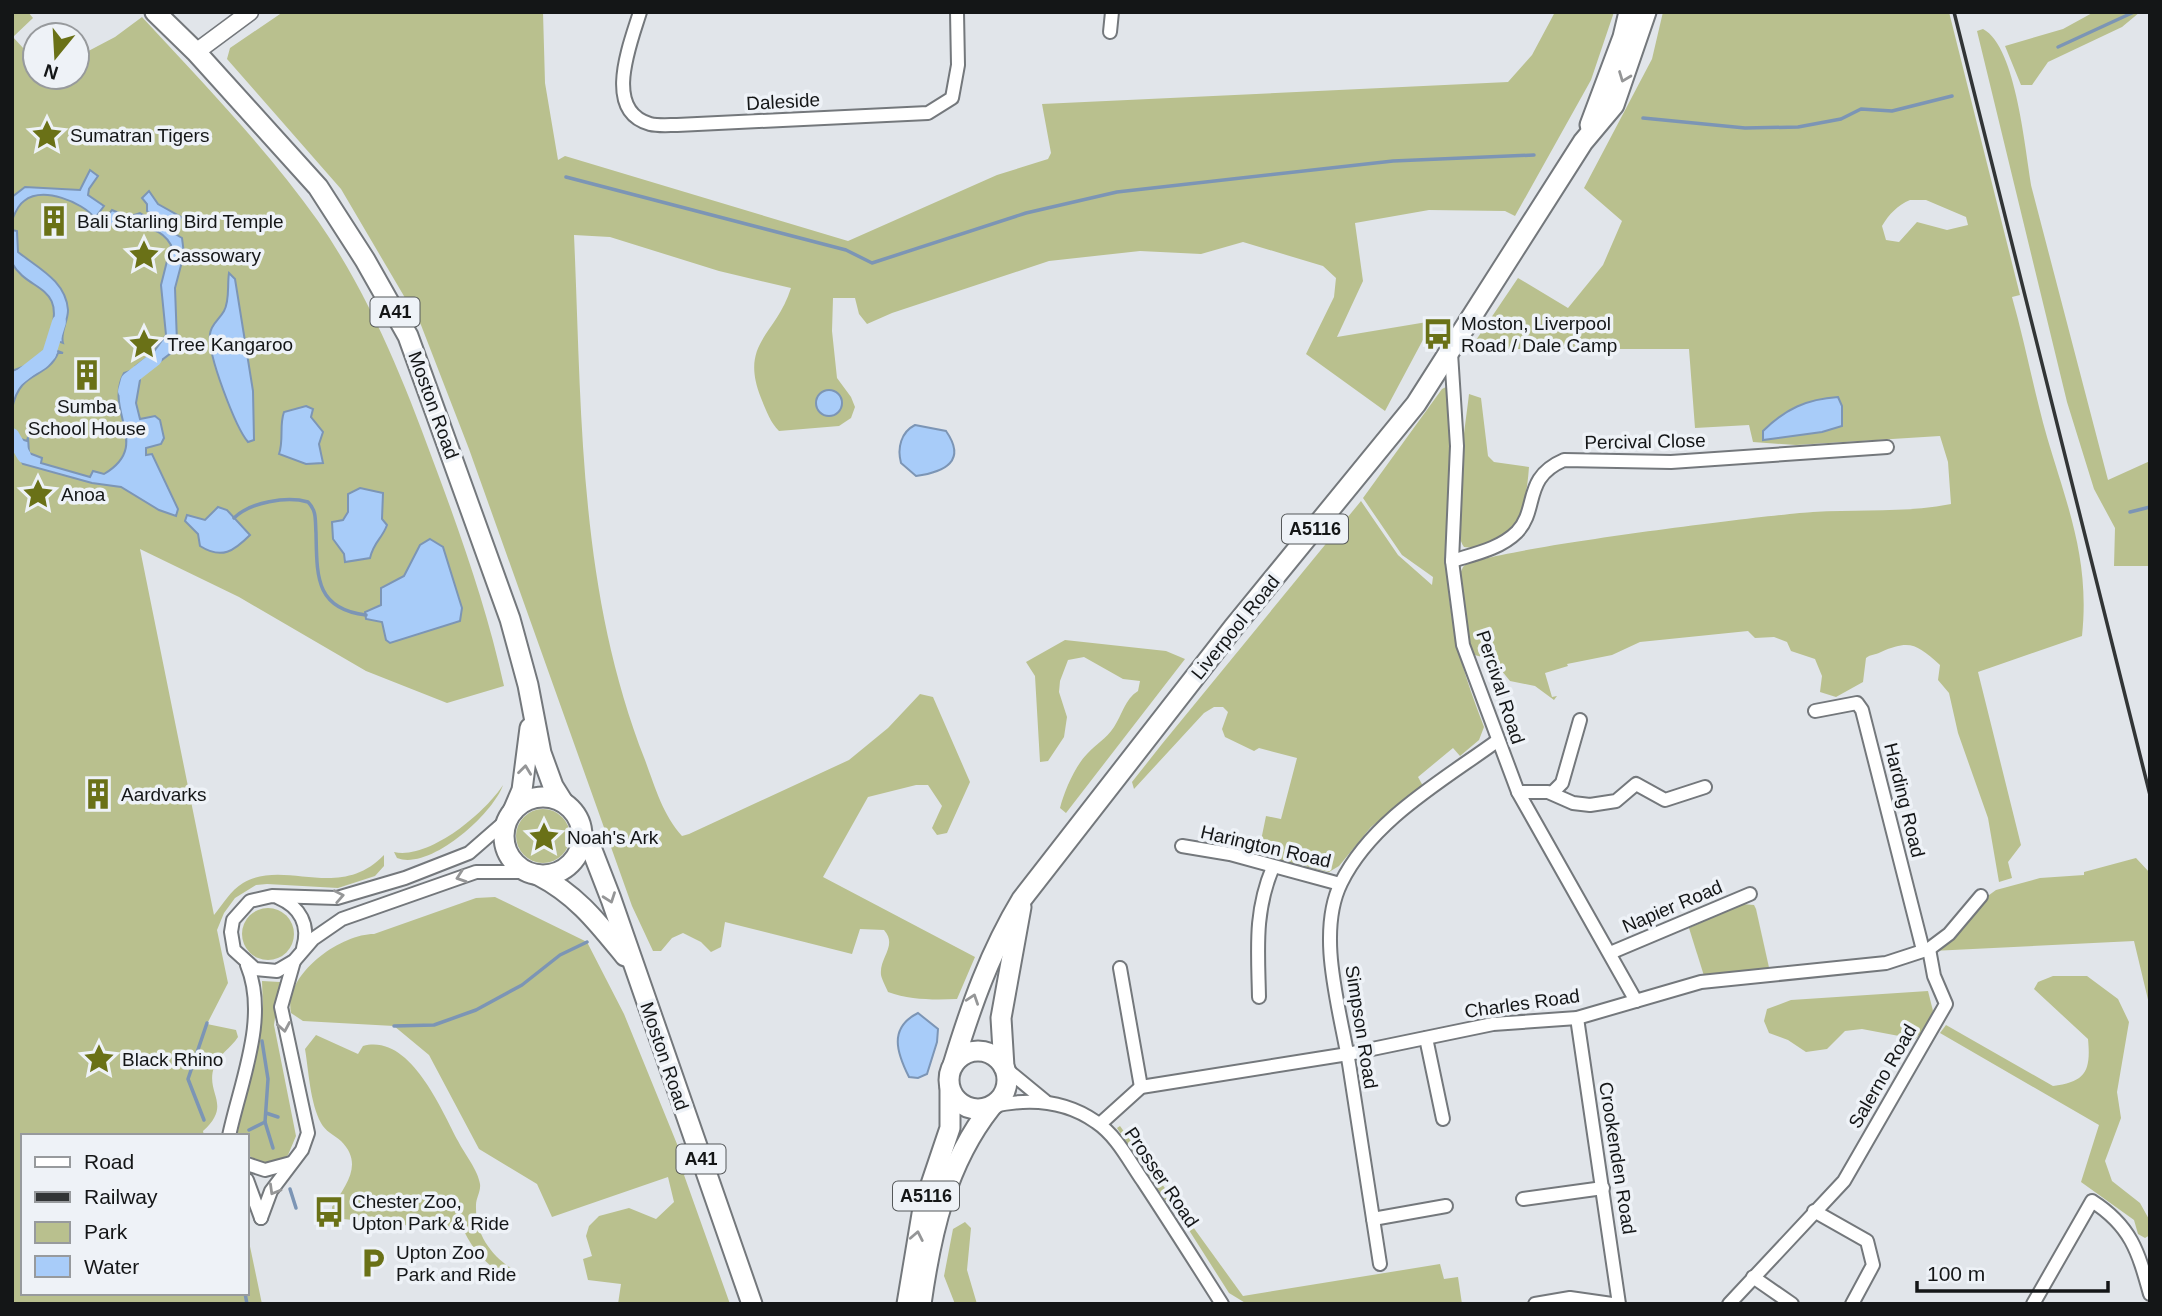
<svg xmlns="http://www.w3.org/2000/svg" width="2162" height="1316" font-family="Helvetica,sans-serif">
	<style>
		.green { fill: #b9c08e; fill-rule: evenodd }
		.water { fill: #a8ccf9; stroke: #7c95b5; stroke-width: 2 }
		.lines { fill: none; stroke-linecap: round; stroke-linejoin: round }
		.stream { stroke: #7c95b5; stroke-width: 3.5 }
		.canal { stroke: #a8ccf9; stroke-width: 14 }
		.minor-casing { stroke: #74787c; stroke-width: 16 }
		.tertiary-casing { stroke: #74787c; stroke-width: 19 }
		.trunk-casing { stroke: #74787c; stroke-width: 23 }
		.minor { stroke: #fff; stroke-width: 12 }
		.tertiary { stroke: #fff; stroke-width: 16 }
		.trunk { stroke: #fff; stroke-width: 19 }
		.rail { stroke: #323536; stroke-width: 3.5 }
		.oneway { stroke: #959697 }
		.labels { text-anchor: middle; stroke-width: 7; stroke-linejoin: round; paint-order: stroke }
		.shield { fill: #eef2f7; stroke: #55585a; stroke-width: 2 }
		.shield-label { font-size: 18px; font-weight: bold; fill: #141617 }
		.street-label { font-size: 19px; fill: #141617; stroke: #eef2f7 }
		.poi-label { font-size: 19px; fill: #141617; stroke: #eef2f7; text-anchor: start }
	</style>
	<rect width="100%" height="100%" fill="#e1e5ea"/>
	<g class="green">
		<path d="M 12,12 L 28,12 L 33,18 L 13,37 L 35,61 L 35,77 L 77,77 L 77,57 L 115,37 L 142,17 C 203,83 266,148 318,221 C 372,299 406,386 438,474 C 464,544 488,613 504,686 L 447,703 L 366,671 L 239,597 L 140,549 L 214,915 C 223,904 230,891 243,883 C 285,858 339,902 384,855 L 384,866 L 375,876 L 338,888 L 267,884 L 256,885 L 235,898 L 224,913 L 217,930 L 228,983 L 207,1024 L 236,1030 L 238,1037 C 231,1048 219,1054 214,1067 C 205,1094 233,1104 203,1131 L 204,1136 L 23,1136 L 23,1293 L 247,1293 L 247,1232 L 262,1304 L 12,1304 Z"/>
		<path d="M 283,12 L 543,12 L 545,83 L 558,160 L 565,156 L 848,241 L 997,175 L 1048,159 L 1051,153 L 1042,104 L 1508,82 L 1532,55 L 1555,12 L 1614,12 L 1591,80 L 1515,216 L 1505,211 L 1429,210 L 1355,223 L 1363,281 L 1337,337 L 1433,321 L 1385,411 L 1306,354 L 1334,297 L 1336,278 L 1323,266 L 1243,242 L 1201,254 L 1140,251 L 1049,261 L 892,313 L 867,324 L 859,314 L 855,298 L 833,298 L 832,331 L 837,378 L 851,397 L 855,407 L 851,418 L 839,426 L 779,431 C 770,422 766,410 761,398 C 739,342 776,336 791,288 L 719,271 L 610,237 L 574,235 C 582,414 578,589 645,760 C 655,787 663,815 682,836 L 689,834 L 849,760 L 888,728 L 920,694 L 933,697 L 970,782 L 947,833 L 937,835 L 932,828 L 942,806 L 928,785 L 916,785 L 868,797 L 823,877 L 975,957 L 957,999 C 934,1000 910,1000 888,992 C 886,987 882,980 881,975 C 879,957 898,946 884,930 L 860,929 L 852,954 L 725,922 L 721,947 L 711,952 L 701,942 L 683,933 L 672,938 L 661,951 L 653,951 L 632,906 L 469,449 L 421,325 L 341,189 L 227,59 L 230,48 Z"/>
		<path d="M 1663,12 L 1949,12 L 2020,295 L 2012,297 C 2025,343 2034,391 2047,437 C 2068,508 2090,560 2082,636 L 1978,672 L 2021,845 L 2008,862 L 2012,878 L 1999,882 L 1988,818 L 1958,733 L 1949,693 L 1938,680 L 1940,665 C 1917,645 1911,639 1881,652 C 1875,655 1871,654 1866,658 L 1863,682 L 1836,697 L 1820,692 L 1822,676 L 1815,659 L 1791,651 L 1787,642 L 1774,637 L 1755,638 L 1748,631 L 1640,642 L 1612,655 L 1567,664 L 1568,666 L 1545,673 L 1552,697 L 1557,696 L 1554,700 L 1535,686 L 1510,681 L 1493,660 L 1471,654 C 1465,628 1451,589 1463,567 C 1473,551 1776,514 1813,512 C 1860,509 1906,513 1951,504 L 1948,462 L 1940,436 L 1796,445 L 1753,442 L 1749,425 L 1695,428 L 1689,349 L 1470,349 L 1518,278 L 1568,308 L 1603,265 L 1622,221 L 1584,188 L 1652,59 ZM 1910,200 L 1926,200 L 1966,217 L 1968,225 L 1947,230 L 1917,222 L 1899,242 L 1886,240 L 1882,226 C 1889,214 1898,205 1910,200 Z"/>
		<polygon points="2094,12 2140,12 2122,27 2048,62 2032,85 2021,85 2005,46 2063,29"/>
		<path d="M 1983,29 C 2017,47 2025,153 2032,189 L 2108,480 L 2150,461 L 2150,566 L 2114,566 L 2115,528 L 2094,489 L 2067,402 L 1977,31 Z"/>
		<path d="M 1448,386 L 1457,393 C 1449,472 1439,551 1454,629 C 1460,663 1472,695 1484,727 L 1479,740 L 1460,756 L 1453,748 L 1418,777 L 1423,786 L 1371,827 L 1339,866 L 1329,872 L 1258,855 L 1266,816 L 1281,819 L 1297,758 L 1259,748 L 1254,751 L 1225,737 L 1222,729 L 1228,712 L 1223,707 L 1214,707 L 1204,713 L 1134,789 L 1132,782 L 1162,744 L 1361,501 L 1398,555 L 1432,585 L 1433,577 L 1402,555 L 1363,498 L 1442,389 Z"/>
		<path d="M 1469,394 L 1481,398 L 1488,456 L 1494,462 L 1529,467 C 1526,508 1517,553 1464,547 C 1449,529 1466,422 1469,394 Z"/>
		<path d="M 1065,640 L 1166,651 L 1185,659 L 1066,813 L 1060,808 C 1064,792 1075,766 1087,754 C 1096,744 1106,739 1114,727 C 1122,715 1125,699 1138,691 L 1140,681 L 1123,679 L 1084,657 L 1068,660 L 1060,681 L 1059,692 L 1067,717 L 1064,737 L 1048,761 L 1040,762 L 1035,676 L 1026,662 Z"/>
		<path d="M 503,785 C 493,814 430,871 397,858 L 394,852 C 429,860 485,813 503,785 Z"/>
		<circle cx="543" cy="836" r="27"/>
		<polygon points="2136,858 2150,873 2150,1008 2134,941 1932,951 1964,928 1974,906 1996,890 2040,878 2084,875 2084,872"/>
		<path d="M 495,897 L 587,942 L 624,1014 L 688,1171 L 684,1175 L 730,1304 L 618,1304 L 621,1284 L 588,1280 L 583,1259 L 592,1256 L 586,1236 L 589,1226 L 599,1216 L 629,1208 L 656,1219 L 674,1202 L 668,1177 L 552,1217 L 537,1184 L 479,1149 L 429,1055 L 394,1026 L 303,1021 L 291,1013 C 283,975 340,934 374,934 L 476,898 Z"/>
		<polygon points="1742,904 1754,905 1756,909 1770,972 1705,979 1689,928"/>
		<circle cx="268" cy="934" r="26"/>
		<path d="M 2053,976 L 2087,976 L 2118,999 L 2129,1022 L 2117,1092 L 2121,1118 L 2105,1161 L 2112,1181 L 2140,1203 L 2150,1221 L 2150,1235 L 2145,1238 L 2138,1234 L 2134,1220 L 2081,1182 L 2099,1125 L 1940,1033 L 1946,1025 L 2053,1086 C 2086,1082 2091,1071 2088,1039 L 2034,989 L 2038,982 Z"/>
		<path d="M 262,981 L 280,982 L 274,1025 L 296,1136 L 288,1155 C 275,1165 260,1165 247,1154 L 247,1136 L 237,1136 L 263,1009 Z"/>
		<polygon points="1928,991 1933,1011 1924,1030 1915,1039 1862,1029 1845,1031 1827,1049 1806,1052 1788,1040 1769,1033 1764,1021 1767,1009 1791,1000"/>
		<path d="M 316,1035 L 358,1054 L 363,1046 C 410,1033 441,1109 458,1141 C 464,1153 478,1170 480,1184 C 481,1191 476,1198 476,1205 C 475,1237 494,1259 519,1273 L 511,1279 C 488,1266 475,1254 464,1231 L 333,1218 L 332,1207 C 346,1185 364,1164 341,1141 C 334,1135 325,1131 321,1123 C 310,1102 309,1073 305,1049 Z"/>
		<polygon points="1120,1126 1243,1296 1440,1264 1444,1279 1458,1277 1462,1304 1247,1304 1229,1293 1173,1205 1168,1204 1117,1128"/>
		<polygon points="965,1222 971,1228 967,1270 977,1304 955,1304 944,1276 953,1229"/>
	</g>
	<g class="water">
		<path d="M 90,170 L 98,176 L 89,189 L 88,195 L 104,206 L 95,218 C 82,202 43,186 24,201 C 18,205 15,213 12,220 L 12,197 L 25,187 L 80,190 Z"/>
		<polygon points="149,191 158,204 181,217 176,228 147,211 147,204 142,198"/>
		<path d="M 112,210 L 128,217 L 140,213 L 182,238 L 184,254 L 175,288 L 177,342 L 171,353 L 146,372 L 136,366 L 152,354 L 166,335 L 161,285 L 171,245 C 158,220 125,229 102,223 Z"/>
		<path d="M 12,230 L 17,231 L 18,252 C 38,268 66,281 68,310 C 68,322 60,332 63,343 L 49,338 C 68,283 28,293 12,263 Z"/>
		<path d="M 229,273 L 235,279 L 253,391 L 254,440 L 248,442 C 236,428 207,354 210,334 C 211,324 219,320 224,311 C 230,300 227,285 229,273 Z"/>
		<path d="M 47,347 L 63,353 L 58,353 C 46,381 20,368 12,409 L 12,371 L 38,361 Z"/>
		<path d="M 130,371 L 140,380 L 136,403 L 140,419 L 155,416 L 160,420 L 164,438 L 161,444 L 146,448 L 146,455 L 152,454 L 178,509 L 176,516 L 159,510 L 121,487 L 92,483 L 23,464 L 12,443 L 21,439 L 27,441 L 28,437 L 29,453 L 42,458 L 41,463 L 90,477 L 93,471 L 104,474 C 153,445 103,412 124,373 Z"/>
		<circle cx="829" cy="403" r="13"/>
		<path d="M 1838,397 L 1842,406 L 1842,426 L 1822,432 L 1763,440 L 1763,431 C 1785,409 1807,399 1838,397 Z"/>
		<path d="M 306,406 L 313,409 L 311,417 L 323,432 L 319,444 L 323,463 L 306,464 L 279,454 C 284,439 279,426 284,412 Z"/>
		<path d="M 915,425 L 946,431 C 967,461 945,472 916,476 L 901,463 C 897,448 901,432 915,425 Z"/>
		<path d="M 360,488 L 383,493 L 382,519 L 387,525 C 382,539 374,541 370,558 L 345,562 L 344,554 L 333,539 L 332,522 L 343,520 L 348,512 L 348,494 Z"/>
		<path d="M 218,507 L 227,510 L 250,535 C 234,551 222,560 200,546 L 198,534 L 185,521 L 187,515 L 205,520 Z"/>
		<polygon points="430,539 443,547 462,608 460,621 390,643 386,640 382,622 366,619 365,612 381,605 381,588 404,576 420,545"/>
		<path d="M 918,1013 L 938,1029 L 937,1042 L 927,1074 L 918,1078 L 909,1077 C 897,1053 888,1028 918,1013 Z"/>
	</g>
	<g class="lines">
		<g class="stream">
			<polyline points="2058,47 2134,12"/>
			<polyline points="1643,118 1745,128 1798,127 1841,119 1861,109 1892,111 1952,96"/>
			<polyline points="566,177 846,250 872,263 1026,213 1117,192 1393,161 1534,155"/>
			<polyline points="2130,512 2150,507"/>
			<path d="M 234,518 C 250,502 287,496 308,502 C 317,511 315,520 316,533 C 317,576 315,609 366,615"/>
			<polyline points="394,1026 434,1025 476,1010 522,985 560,955 587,942"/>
			<polyline points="262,1041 268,1079 265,1122 273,1148"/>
			<polyline points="266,1113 278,1117"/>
			<polyline points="204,1120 188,1079 207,1023"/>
			<polyline points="249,1130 265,1122"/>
			<polyline points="290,1189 296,1208"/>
			<polyline points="245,1293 247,1304"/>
		</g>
		<g class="canal">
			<polyline points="12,383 49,354 59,322"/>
			<polyline points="125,391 128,380 155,359"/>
			<polyline points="12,435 24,456"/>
		</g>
		<defs>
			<g id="minor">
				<path d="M 640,12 C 631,42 602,111 650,124 C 658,126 669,125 677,125 L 928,113 L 952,98 L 958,65 L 957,12"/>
				<polyline points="1110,32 1112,12"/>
				<polyline points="1451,353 1457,446 1452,561 1463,645 1518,792 1636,1001"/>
				<path d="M 1452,561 C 1474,554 1500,549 1517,532 C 1539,509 1522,478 1564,460 L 1671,462 L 1887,447"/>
				<polyline points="1815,711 1857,703 1862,710 1923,950"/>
				<polyline points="1518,792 1548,792 1573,803 1590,805 1616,801 1636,784 1665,800 1705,787"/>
				<polyline points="1552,793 1562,783 1580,720"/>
				<polyline points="508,819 469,853 405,878 337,898 272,896 250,901 233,920 231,932 234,950 255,969 277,971 294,961 313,939 342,919 476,872 528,872"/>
				<polyline points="1182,846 1230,854 1340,884"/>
				<path d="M 279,898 C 300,907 310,925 303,948"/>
				<polyline points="1610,953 1750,894"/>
				<polyline points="1120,968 1141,1087"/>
				<path d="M 1259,997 C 1258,949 1254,912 1273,867"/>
				<polyline points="1577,1018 1619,1304"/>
				<polyline points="1426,1038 1443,1119"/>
				<polyline points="1005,1068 1045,1101"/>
				<path d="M 993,1106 C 1029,1098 1065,1100 1096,1122 C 1117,1136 1129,1161 1143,1181 C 1170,1222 1196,1263 1222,1304"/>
				<polyline points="1100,1124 1141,1087 1348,1054 1493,1024 1577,1018 1701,982 1886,963 1929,949 1949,934 1981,896"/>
				<path d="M 229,1136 C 240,1083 269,1018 247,965"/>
				<polyline points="247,1164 265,1170 291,1163"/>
				<polyline points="247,1180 261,1218"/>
				<polyline points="1523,1199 1603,1188"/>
				<polyline points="1814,1211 1867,1241 1873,1265 1852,1304"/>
				<polyline points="261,1218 271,1191 302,1150 308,1133 281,1007 294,961"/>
				<polyline points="1373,1219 1446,1206"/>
				<path d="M 1380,1264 C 1370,1200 1360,1135 1350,1070 C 1342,1015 1315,936 1341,883 C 1372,820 1442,781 1497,741"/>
				<polyline points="1753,1277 1792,1304"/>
				<polyline points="1535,1304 1570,1298 1612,1304"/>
				<polyline points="1729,1304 1844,1181 1946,1004 1934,976 1929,949"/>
				<path d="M 2033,1304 L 2092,1201 C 2131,1226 2138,1251 2150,1294"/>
			</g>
			<polyline id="tertiary" points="196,52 250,12"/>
			<g id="trunk">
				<polyline points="155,12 196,52 318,187 365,260 408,336 510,619 528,685 541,753 553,786 563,802"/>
				<polyline points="1590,125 1623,37 1629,12"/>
				<circle cx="543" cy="836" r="39"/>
				<polyline points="513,811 522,790 530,728"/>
				<polyline points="583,836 592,850 611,899 752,1304"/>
				<path d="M 538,875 C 577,895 598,923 625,956"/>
				<circle cx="978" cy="1080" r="29"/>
				<path d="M 953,1065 C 971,1006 990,952 1022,899 L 1233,628 L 1416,404 L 1583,142 L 1614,105 L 1646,12"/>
				<polyline points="1004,1067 1001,1018 1021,907"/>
				<polyline points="907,1304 923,1208 950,1128 950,1090"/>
				<path d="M 921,1304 C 931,1233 946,1164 991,1107"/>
			</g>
		</defs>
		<use href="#minor" class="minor-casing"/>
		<use href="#tertiary" class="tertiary-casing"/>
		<use href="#trunk" class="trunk-casing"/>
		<use href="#minor" class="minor"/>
		<use href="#tertiary" class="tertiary"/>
		<use href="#trunk" class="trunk"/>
		<polyline class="rail" points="1954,12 2150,795"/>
	</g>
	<defs><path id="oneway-chevron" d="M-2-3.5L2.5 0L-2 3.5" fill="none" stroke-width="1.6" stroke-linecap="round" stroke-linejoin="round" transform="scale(1.75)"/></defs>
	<g class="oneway">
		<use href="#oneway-chevron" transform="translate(1624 77) rotate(111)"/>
		<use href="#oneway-chevron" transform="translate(525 770) rotate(-83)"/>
		<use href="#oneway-chevron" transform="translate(461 877) rotate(161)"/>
		<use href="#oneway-chevron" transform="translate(339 896) rotate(-11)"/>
		<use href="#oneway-chevron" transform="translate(610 898) rotate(70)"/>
		<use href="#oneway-chevron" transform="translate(973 999) rotate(-71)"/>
		<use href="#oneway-chevron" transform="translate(284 1027) rotate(80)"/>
		<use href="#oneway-chevron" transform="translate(274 1190) rotate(120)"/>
		<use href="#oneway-chevron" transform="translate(917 1236) rotate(-79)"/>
	</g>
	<defs>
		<symbol id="sight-bare" viewBox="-9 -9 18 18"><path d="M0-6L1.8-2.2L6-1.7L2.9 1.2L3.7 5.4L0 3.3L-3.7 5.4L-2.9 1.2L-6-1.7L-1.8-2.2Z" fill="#6a7117" stroke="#eef2f7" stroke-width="2.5" paint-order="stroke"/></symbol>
		<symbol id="building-bare" viewBox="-9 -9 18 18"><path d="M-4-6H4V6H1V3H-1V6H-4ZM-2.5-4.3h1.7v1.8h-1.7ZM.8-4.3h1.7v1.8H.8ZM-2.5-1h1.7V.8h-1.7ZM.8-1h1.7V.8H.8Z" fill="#6a7117" stroke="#eef2f7" stroke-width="2.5" paint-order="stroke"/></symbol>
		<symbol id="bus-bare" viewBox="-9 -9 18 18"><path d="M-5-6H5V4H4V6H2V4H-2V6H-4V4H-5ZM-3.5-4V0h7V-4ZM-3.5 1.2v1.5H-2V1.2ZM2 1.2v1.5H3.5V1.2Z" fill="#6a7117" stroke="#eef2f7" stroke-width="2.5" paint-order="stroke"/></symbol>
		<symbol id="parking-bare" viewBox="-9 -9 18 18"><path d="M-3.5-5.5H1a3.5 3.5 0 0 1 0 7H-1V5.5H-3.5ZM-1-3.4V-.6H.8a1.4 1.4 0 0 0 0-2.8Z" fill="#6a7117" stroke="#eef2f7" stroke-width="2.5" paint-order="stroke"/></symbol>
	</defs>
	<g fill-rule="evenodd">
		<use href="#sight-bare" x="25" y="113" width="44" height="44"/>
		<use href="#building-bare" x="32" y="199" width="44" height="44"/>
		<use href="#sight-bare" x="122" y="233" width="44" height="44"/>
		<use href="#bus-bare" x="1416" y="312" width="44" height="44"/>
		<use href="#sight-bare" x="122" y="322" width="44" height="44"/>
		<use href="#building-bare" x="65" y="353" width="44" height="44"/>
		<use href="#sight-bare" x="16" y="472" width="44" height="44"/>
		<use href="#building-bare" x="76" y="772" width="44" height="44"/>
		<use href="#sight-bare" x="522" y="815" width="44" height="44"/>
		<use href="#sight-bare" x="77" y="1037" width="44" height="44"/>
		<use href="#bus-bare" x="307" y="1190" width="44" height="44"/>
		<use href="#parking-bare" x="351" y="1241" width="44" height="44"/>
	</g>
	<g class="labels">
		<g class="shield">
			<rect x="370.5" y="297.5" width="49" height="29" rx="5"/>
			<rect x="1282" y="514.5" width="66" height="29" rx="5"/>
			<rect x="676.5" y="1144.5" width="49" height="29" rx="5"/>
			<rect x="893" y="1181.5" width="66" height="29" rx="5"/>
		</g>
		<g class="shield-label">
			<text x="395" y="318">A41</text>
			<text x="1315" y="535">A5116</text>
			<text x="701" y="1165">A41</text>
			<text x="926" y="1202">A5116</text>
		</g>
		<g class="street-label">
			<text transform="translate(783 101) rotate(-3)" y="7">Daleside</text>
			<text transform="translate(434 405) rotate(70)" y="7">Moston Road</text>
			<text transform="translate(1645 441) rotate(-1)" y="7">Percival Close</text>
			<text transform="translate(1235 627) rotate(-51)" y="7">Liverpool Road</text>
			<text transform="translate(1501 687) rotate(72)" y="7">Percival Road</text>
			<text transform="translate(1905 800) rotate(76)" y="7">Harding Road</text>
			<text transform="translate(1266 846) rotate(13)" y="7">Harington Road</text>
			<text transform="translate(1672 906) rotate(-23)" y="7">Napier Road</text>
			<text transform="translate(1522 1003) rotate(-8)" y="7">Charles Road</text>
			<text transform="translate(1362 1027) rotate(81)" y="7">Simpson Road</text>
			<text transform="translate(665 1056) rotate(71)" y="7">Moston Road</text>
			<text transform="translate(1882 1076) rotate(-60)" y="7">Salerno Road</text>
			<text transform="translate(1618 1158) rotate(81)" y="7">Crookenden Road</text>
			<text transform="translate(1162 1177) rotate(56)" y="7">Prosser Road</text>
		</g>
		<g class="poi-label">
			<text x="70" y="142">Sumatran Tigers</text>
			<text x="77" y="228">Bali Starling Bird Temple</text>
			<text x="167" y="262">Cassowary</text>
			<text x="1461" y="330">Moston, Liverpool<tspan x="1461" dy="22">Road / Dale Camp</tspan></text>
			<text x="167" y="351">Tree Kangaroo</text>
			<text x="87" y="413" text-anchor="middle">Sumba<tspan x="87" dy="22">School House</tspan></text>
			<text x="61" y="501">Anoa</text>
			<text x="121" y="801">Aardvarks</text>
			<text x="567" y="844">Noah's Ark</text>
			<text x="122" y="1066">Black Rhino</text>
			<text x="352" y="1208">Chester Zoo,<tspan x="352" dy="22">Upton Park &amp; Ride</tspan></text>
			<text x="396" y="1259">Upton Zoo<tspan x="396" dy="22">Park and Ride</tspan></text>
		</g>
	</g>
	<rect width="2162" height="1316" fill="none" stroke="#141617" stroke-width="28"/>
	<rect x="21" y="1134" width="228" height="161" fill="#eef2f7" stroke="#979a9d" stroke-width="2"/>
	<rect x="35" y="1157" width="35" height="10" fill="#ffffff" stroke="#979a9d" stroke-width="2"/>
	<text x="84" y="1169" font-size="21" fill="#141617">Road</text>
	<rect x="35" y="1192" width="35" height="10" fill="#323536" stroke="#979a9d" stroke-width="2"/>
	<text x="84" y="1204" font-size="21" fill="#141617">Railway</text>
	<rect x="35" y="1222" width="35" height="21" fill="#b9c08e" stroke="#979a9d" stroke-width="2"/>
	<text x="84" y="1239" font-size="21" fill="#141617">Park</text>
	<rect x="35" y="1256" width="35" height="21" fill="#a8ccf9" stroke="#979a9d" stroke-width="2"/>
	<text x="84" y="1274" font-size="21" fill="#141617">Water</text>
	<g transform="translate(56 56) rotate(198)"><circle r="33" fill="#eef2f7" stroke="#979a9d" stroke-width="2"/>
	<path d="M0-5L12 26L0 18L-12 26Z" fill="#6a7117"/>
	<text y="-10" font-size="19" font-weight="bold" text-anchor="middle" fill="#141617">N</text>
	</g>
	<path d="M1917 1281v10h191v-10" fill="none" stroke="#141617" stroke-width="3.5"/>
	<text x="1927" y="1281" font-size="21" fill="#141617" stroke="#eef2f7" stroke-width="5" paint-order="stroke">100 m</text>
</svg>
